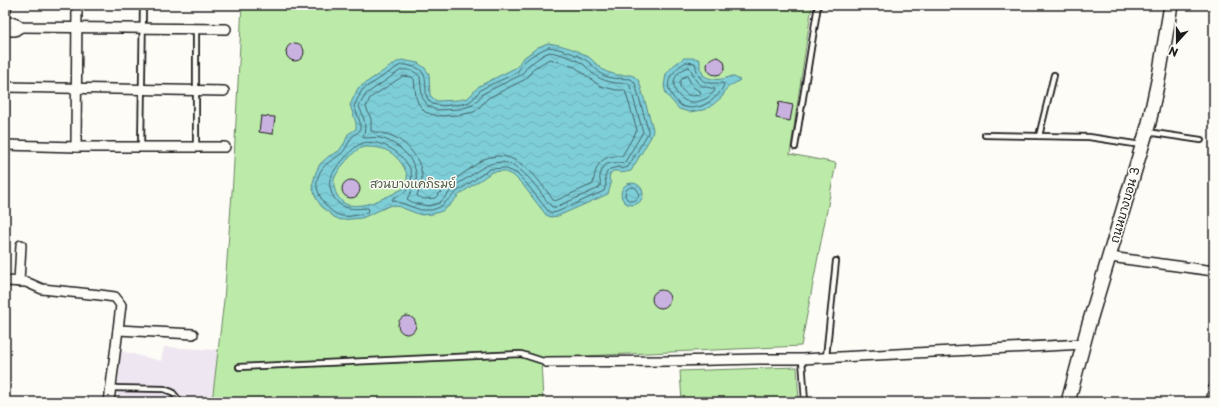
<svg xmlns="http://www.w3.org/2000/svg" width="1219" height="407" font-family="'Playpen Sans','Playpen Sans Thai',sans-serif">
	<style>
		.built { fill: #eee6f0 }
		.green { fill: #bceba9; stroke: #6c8462 }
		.water { fill: url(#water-waves); stroke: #57878d; fill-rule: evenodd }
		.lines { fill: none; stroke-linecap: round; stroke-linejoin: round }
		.shore { stroke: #436367; stroke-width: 1 }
		.building { fill: #cab2e0; stroke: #1c1c1c }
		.service-casing { stroke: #1c1c1c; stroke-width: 8 }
		.minor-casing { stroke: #1c1c1c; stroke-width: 12 }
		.secondary-casing { stroke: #1c1c1c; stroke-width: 16 }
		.service { stroke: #fdfcf7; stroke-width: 4.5 }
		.minor { stroke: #fdfcf7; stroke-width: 9 }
		.secondary { stroke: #fdfcf7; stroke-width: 13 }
		.labels { text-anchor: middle; stroke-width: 3; stroke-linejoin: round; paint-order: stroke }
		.park-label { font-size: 12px; fill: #4c5a46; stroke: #fdfcf7 }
		.street-label { font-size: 12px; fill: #1c1c1c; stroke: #fdfcf7 }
	</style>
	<defs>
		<pattern id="water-waves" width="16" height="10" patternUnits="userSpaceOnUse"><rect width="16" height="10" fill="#7eced8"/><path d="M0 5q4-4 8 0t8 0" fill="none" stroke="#6cb0b9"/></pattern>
	</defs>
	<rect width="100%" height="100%" fill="#fdfcf7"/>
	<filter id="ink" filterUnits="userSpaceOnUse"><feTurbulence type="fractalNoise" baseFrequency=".025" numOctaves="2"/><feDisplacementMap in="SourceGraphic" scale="8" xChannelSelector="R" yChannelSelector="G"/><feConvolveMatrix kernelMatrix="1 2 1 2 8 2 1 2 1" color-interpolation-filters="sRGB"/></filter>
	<g filter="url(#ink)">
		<polygon class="built" points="164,347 219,350 212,402 117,402 120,351 161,361"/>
		<g class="green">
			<polygon points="242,5 812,5 790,154 836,163 801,346 541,358 543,402 212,402 224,300 233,179"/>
			<polygon points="797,367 799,402 682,402 680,371"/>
		</g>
		<g class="water">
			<path d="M 548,43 C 562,45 579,50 590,58 C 596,63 600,69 607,72 C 611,73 616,75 619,75 C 630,76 631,72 639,81 L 653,129 L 652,135 L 631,171 L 621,173 L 618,171 L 613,171 L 610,174 L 609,178 L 611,184 L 608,194 L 558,216 L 551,217 L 546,215 L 523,185 L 514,176 L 503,171 L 492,172 L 460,194 L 449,206 L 442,211 L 433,214 L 421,215 L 400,207 L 391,205 L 362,218 L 341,220 L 334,217 L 321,206 L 316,198 L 312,186 L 316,172 L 320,164 L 329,156 L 339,151 L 345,142 L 348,134 L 356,129 L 356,123 L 350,105 L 358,88 L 397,62 L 402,60 L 418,63 L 425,68 L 429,74 L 430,95 L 434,99 L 437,101 L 458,100 L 468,98 L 479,86 L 517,67 L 522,59 L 538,47 ZM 364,147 C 372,147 380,147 388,151 C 399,157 415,177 403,189 C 401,190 397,191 395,193 C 381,199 365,208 348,205 C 343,203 340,200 337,195 C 335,191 333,185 334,180 C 335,173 350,156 356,151 C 358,149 362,148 364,147 Z"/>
			<path d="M 684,58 L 695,58 L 700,60 L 700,68 L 704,76 C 713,81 723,80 732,76 L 740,80 L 727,88 L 722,97 L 710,107 L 703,110 L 689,112 L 679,109 L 666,94 L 664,86 L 666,74 L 674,65 Z"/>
			<circle cx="632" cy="194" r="11"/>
		</g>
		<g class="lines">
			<g class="shore">
				<path d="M 549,47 C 561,49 577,54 587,61 C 593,65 597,71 603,75 C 612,80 622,78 631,79 L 635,83 L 648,130 L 648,133 L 628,167 L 622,169 L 618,167 L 610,169 L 607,172 L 605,177 L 606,184 L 604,191 L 557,212 L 552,213 L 548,211 L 526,183 L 516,173 L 504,168 L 490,169 L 458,191 L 440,207 L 432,210 L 421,210 L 392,200 L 393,198 C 397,196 404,194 407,190 C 425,167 386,137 363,143 C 354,146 350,153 344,159 C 339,164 333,171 330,179 C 329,183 330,189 332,194 C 340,211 352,209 368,208 L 369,211 C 362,215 351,217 342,216 C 330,214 319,199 317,187 C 316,183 318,176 320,172 C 325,163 333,160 341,154 C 346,150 349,140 353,136 C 355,134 358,133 360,130 L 360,122 L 354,106 L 362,90 L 399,66 C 403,64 406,65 411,66 C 438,71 415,100 436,105 C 443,106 463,105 469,102 C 475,99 477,92 482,89 C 494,82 507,79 518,71 C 521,68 522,64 525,61 C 532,55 541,50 549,47 Z"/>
				<path d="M 550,52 C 561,54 574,58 583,64 C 587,67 589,70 592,73 C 603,82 615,84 628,83 L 630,86 L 643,132 L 625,162 C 615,165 604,157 600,176 C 599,181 602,183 599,188 L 556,207 L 552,207 L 549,204 C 540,192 531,178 519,169 C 500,155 485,165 469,177 C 464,180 458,183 454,187 C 449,192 445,199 439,203 C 429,208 415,205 407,199 C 409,194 414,189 416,183 C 420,162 398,142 380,138 C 375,137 369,138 364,138 L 363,137 C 367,124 364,119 359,106 L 366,94 L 401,70 C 408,69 416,71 420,77 L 422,97 L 428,106 L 436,110 L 460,109 L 473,105 L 484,93 L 521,75 L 529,65 L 543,55 Z"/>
				<path d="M 550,59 L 575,67 L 600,86 L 616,90 L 625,90 L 637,130 L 622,156 C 618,156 613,156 609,157 C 596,161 595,173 593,184 L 555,201 L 553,200 C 538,178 515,146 484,159 L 451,182 L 435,198 L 424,199 L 417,196 C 418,192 421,188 421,184 C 426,165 409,143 392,136 C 386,133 377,133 371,131 L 371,119 L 366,107 L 370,98 L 403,76 L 412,77 L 414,79 L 416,97 L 418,103 L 425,112 L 437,116 L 459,115 L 474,112 L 479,108 L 488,98 L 524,80 L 528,77 L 533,69 Z"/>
				<path d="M 686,62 L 695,63 C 699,82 703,84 722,83 L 724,84 C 720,99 697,113 682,106 C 679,104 675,100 673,97 C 662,82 673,70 686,62 Z"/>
				<path d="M 689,67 C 692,70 693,75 695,79 C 699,87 708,87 715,89 L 714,92 C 711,94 708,98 705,99 C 677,113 660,75 689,67 Z"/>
				<path d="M 687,76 L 693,87 L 701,92 L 700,95 C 689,97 687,96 680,87 L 680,81 L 684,77 Z"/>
				<circle cx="632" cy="194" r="7"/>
			</g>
		</g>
		<g class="building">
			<circle cx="295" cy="52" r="9"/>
			<circle cx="716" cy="66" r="9"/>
			<polygon points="779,102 793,105 790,121 776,118"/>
			<polygon points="261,116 275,117 273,134 259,132"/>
			<circle cx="351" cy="189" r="9"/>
			<circle cx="661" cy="299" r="9"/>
			<circle cx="407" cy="325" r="9"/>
		</g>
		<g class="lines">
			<defs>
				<g id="service">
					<polyline points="1147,132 1201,140"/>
					<polyline points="985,135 1089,137 1141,145"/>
					<polyline points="1039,136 1054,75"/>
					<polyline points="5,145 6,87"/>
					<polyline points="141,147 143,5"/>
					<polyline points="196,147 196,29"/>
					<polyline points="795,147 818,5"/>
					<polyline points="826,357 836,261"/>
					<polyline points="802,359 805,402"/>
					<polyline points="239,367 521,354 546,362"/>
					<polyline points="111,388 164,389 172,392 178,399 178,402"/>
				</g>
				<g id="minor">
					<polyline points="5,12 7,5"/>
					<polyline points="5,23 14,22 21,27 226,29"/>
					<polyline points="5,31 15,31 21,27"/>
					<polyline points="5,87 224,91"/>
					<polyline points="5,145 76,147 225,147"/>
					<polyline points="76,147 77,5"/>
					<polyline points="1110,257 1214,271"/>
					<polyline points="5,281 26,282 42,289 100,295 115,297 121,305 109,402"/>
					<polyline points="19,282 21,245"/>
					<polyline points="118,330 193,334"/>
					<polyline points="546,362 672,361 759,359 802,359 1084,344"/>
					<polyline points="1211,402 1214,388"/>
				</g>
				<polyline id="secondary" points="1068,402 1088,327 1149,123 1159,76 1171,5"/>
			</defs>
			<use href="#service" class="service-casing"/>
			<use href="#minor" class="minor-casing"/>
			<use href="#secondary" class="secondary-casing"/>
			<use href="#service" class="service"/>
			<use href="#minor" class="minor"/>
			<use href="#secondary" class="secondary"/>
		</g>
	</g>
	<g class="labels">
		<g class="park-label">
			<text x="413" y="188">สวนบางแคภิรมย์</text>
		</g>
		<g class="street-label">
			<text transform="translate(1125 205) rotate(-74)" y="4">ถนนบางบอน 3</text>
		</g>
	</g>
	<rect width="1219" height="407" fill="none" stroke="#fdfcf7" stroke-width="20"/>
	<rect x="10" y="10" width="1199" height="387" fill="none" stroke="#1c1c1c" stroke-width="1.5" filter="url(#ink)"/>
	<g transform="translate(1177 42) rotate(201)" stroke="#fdfcf7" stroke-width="3" paint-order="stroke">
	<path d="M0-3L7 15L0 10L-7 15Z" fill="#1c1c1c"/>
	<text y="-6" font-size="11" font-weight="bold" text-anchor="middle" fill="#1c1c1c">N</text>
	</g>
</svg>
